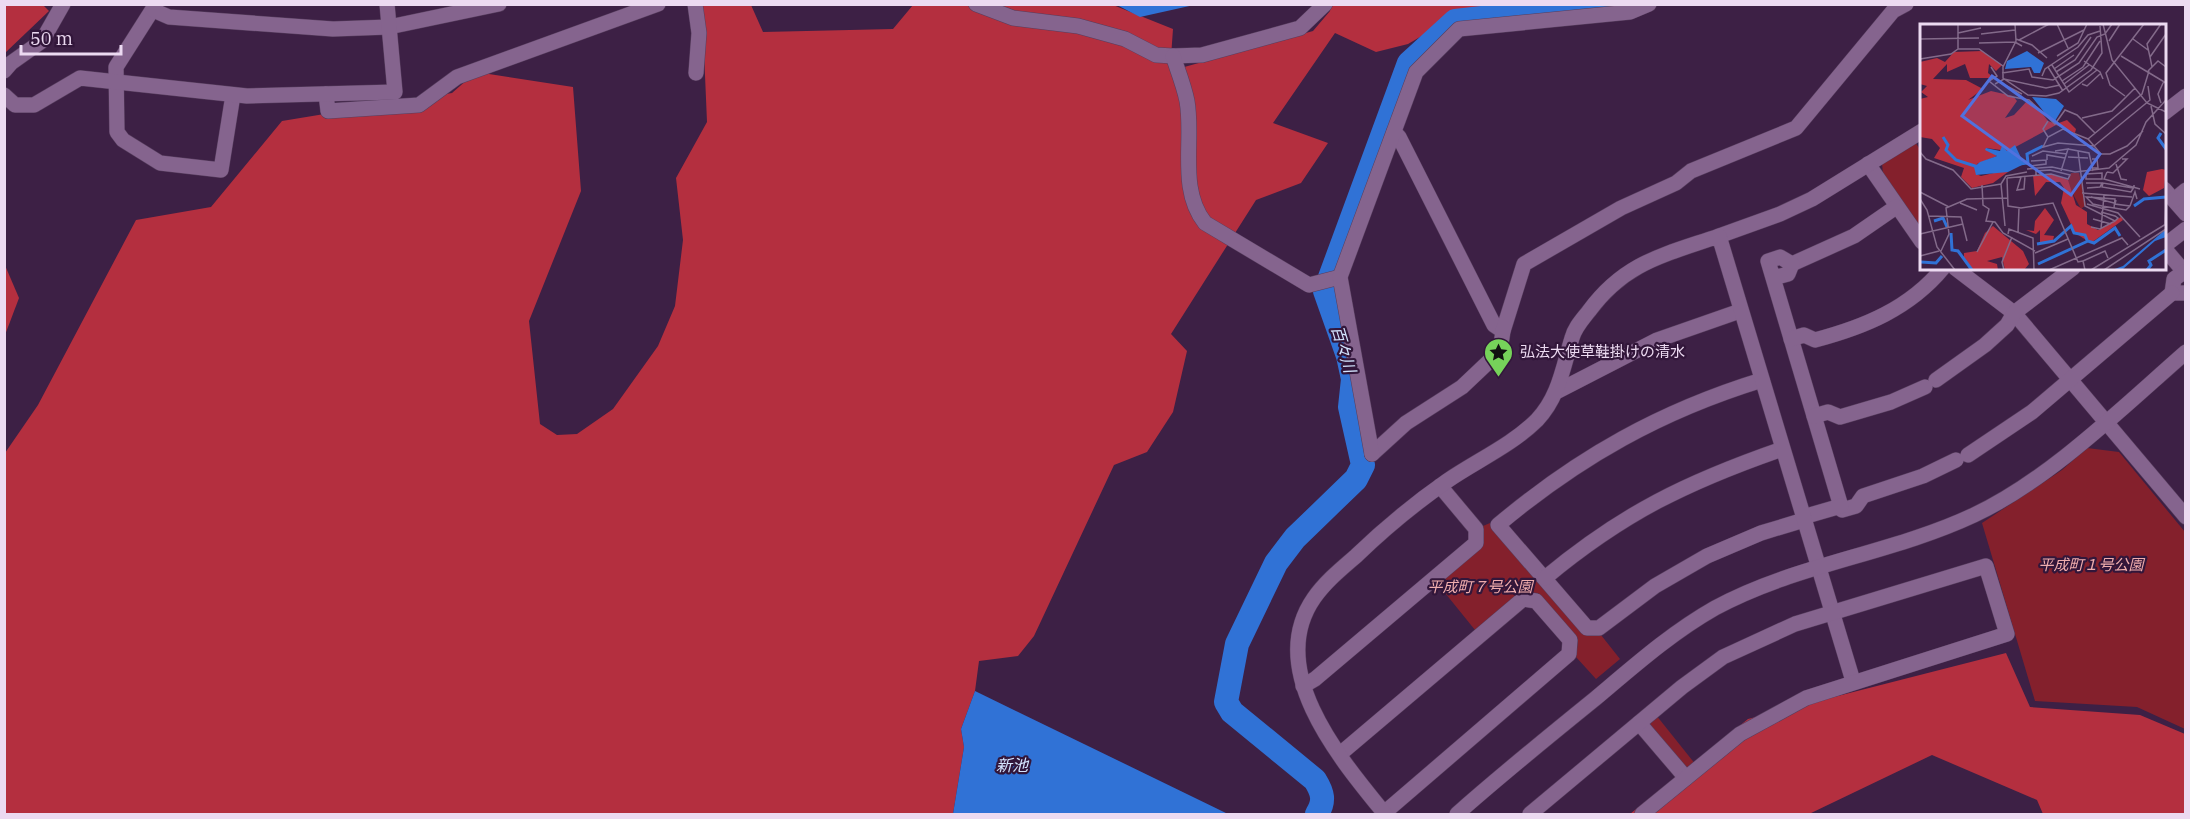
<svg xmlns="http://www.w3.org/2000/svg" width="2190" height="819" font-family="'IBM Plex Serif','Noto Sans JP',serif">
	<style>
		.green { fill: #84202c }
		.forest { fill: #b42f3f }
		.water { fill: #3072d6 }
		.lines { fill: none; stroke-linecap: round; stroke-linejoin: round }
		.river { stroke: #3072d6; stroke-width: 24 }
		.minor-casing { stroke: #573e5e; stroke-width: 16 }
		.minor { stroke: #85648e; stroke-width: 15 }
		.labels { text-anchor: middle; stroke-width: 4.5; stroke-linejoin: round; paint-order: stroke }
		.poi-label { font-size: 15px; fill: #ecdaf1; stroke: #32163a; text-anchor: start }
		.park-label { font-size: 15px; font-style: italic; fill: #f0adad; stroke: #32163a }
		.water-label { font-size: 16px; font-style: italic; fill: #d4e5ff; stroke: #32163a }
		.inset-river { fill: none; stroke: #3072d6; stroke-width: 3 }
		.inset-road { fill: none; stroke: #836a8a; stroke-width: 1.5 }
		.view { fill: #5171de; fill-opacity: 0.15; stroke: #5171de; stroke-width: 3 }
		.inset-edge { fill: none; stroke: #ecdaf1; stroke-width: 3 }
	</style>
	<rect width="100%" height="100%" fill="#3d2045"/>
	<g class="green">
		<polygon points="1915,142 1921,151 1921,229 1883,174 1882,163"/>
		<polygon points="2087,448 2119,452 2185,532 2185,729 2137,707 2035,701 1982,523 2062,470"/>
		<polygon points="1490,523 1585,634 1601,635 1620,659 1596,679 1576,657 1578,639 1538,593 1520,592 1475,630 1437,583 1482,546 1483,526"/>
		<polygon points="1656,715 1696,765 1688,772 1645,723"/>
	</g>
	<g class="forest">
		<polygon points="5,4 43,5 49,11 5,53"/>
		<polygon points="702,5 751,5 763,32 893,29 913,5 1113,5 1173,29 1170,71 1313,31 1330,11 1331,5 1600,5 1576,18 1456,16 1408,44 1376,52 1335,33 1273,123 1328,143 1301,183 1256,200 1171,334 1187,351 1173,412 1147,452 1114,465 1034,636 1018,656 979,661 975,691 961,729 964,747 953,814 5,814 5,453 38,405 136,220 211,207 282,121 452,93 476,72 573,87 581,191 529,321 540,424 557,435 577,434 613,409 658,346 675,306 683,240 676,178 707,122"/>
		<polygon points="4,263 19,298 5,335 4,335"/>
		<polygon points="2006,653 2030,707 2140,715 2185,734 2185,814 2043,814 2037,800 1932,755 1809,814 1630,814 1748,719"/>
	</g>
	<g class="water">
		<polygon points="1117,5 1117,4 1194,5 1140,17"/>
		<polygon points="975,691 1228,814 953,814 964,747 961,729"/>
	</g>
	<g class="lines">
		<path class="river" d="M 1317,814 C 1325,801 1323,793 1315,780 L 1232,712 L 1226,702 L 1237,644 L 1276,563 L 1295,538 L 1356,479 L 1363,465 L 1350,407 L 1353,379 L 1348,356 L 1325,291 L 1409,63 L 1455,21 L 1609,4"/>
		<defs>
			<g id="minor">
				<polyline points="156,4 116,67 117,132 123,140 160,163 221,170 233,95"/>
				<polyline points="695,4 699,33 696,73"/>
				<polyline points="976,4 1013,18 1078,26 1125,39 1156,55 1173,56 1202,55 1300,28 1325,4"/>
				<polyline points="153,10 169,17 333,29 389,27 499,4"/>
				<path d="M 1173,56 C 1178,71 1184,86 1187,101 C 1194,140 1178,189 1205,223 L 1309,285 L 1340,277"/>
				<polyline points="4,71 11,63 42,41 63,4"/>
				<polyline points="326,94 328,111 419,105 457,77 658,4"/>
				<polyline points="4,95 15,105 34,105 80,78 247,96 395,92 387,4"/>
				<polyline points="2164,113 2186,96"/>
				<polyline points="1394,132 1399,137 1494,325 1503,331"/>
				<polyline points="1868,164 1922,242"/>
				<polyline points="2164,189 2186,214"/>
				<polyline points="2174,200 2186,190"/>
				<polyline points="1719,236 1780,214 1812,199 1922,131"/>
				<polyline points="2164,246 2186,229"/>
				<polyline points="2164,248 2186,274"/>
				<polyline points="1792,264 1854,236 1896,207"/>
				<polyline points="1955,268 2014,313 2186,517"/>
				<polyline points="2184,272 2174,279 2172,293 2186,293"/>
				<polyline points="1773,278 1788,274 1792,264 1780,257 1768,261 1842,510 1856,506 1863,496 1923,476 1956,460"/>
				<path d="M 1791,339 L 1804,335 L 1815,340 C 1864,327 1909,309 1943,268"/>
				<path d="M 1762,380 C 1661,411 1579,457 1498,525 L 1587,628 L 1599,628 L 1655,586 L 1707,556 L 1761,533 L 1804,520"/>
				<polyline points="1936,380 1985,345 2007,325 2014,313 2073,268"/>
				<polyline points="1558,391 1657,340 1740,311"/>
				<polyline points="1814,416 1828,412 1840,417 1891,402 1925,387"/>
				<polyline points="1372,454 1406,423 1462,387 1500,351 1503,331 1524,264 1621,208 1676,183 1691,171 1796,128 1893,11 1906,4"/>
				<polyline points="1372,454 1340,277 1416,72 1459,29 1630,12 1649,4"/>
				<polyline points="1968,455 2032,412 2172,293"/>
				<polyline points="1803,517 1841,506"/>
				<path d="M 1545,578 C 1623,513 1687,482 1782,449"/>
				<polyline points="1303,686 1315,679 1476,543 1476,529 1440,486"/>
				<polyline points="1639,723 1686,778"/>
				<polyline points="1340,754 1523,599 1536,601 1570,640 1569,654 1384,813"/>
				<path d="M 1385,814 C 1341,760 1264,670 1314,598 C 1325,582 1341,569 1356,556 C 1385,528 1414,504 1447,481 C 1476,461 1512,445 1537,420 C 1559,397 1563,367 1572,338 C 1575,327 1582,320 1589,311 C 1625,262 1664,255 1719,236 L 1853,681"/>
				<path d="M 1457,814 C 1502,774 1549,736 1596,698 C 1634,666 1671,633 1715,608 C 1796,564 1891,554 1974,515 C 2049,480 2123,407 2186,352"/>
				<polyline points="1530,814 1682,687 1723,657 1795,624 1986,566 2007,634 1806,698 1740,734 1642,814"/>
			</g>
		</defs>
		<use href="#minor" class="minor-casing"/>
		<use href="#minor" class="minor"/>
	</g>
	<defs>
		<symbol id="sight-pin" viewBox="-11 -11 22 30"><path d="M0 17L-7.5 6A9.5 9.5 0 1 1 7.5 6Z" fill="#76d25a" stroke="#32163a"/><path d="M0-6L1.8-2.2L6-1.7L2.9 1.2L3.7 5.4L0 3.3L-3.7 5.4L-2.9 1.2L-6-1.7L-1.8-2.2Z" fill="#111"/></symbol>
	</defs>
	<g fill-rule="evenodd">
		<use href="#sight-pin" x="1482" y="336" width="33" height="45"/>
	</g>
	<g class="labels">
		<g class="poi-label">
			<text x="1520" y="357">弘法大使草鞋掛けの清水</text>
		</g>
		<g class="park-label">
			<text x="2091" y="570">平成町１号公園</text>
			<text x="1480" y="592">平成町７号公園</text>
		</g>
		<g class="water-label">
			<text transform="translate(1344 349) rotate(73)" y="6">百々川</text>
			<text x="1012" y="771">新池</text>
		</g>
	</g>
	<g transform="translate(1920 24)">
		<rect width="246" height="246" fill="#3d2045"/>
		<path d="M 151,149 L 159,149 L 166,181 L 161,185 L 147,159 Z" fill="#84202c"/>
		<path d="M 62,27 L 82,41 L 76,47 L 69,40 L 68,49 L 74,54 L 50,54 L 45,40 L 27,48 L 27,40 L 13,55 L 46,56 L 63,65 L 48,76 L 71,67 L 93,72 L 97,77 L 85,94 L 94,91 L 107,77 L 118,84 L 128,97 L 136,100 L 147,96 L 156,105 L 155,109 L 136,101 L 88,127 L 66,124 L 77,132 L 57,140 L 56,150 L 61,152 L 82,147 L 88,148 L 73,159 L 52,164 L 41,153 L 44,144 L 14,134 L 20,124 L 12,115 L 0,113 L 0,75 L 8,73 L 1,68 L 7,62 L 0,60 L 0,38 L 17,34 L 25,38 L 34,28 ZM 242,145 L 246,146 L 244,164 L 229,172 L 223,166 L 227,148 ZM 132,150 L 148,156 L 156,181 L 167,188 L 167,200 L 178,206 L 201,193 L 203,196 L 171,219 L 155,209 L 141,179 L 144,164 L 140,158 L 126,158 L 115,172 L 113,151 ZM 125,184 L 134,196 L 124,211 L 134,212 L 133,216 L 124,219 L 120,218 L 120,206 L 116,210 L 106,206 L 114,207 L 115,197 ZM 73,202 L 103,227 L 109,240 L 104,246 L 85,246 L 82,233 L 67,237 L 77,240 L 78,246 L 53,246 L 44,235 L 44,229 L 57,227 L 65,209 Z" fill="#b42f3f"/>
		<path d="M 107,27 L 124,39 L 120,49 L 114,49 L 111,43 L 85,45 L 87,37 ZM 112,73 L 136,75 L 144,82 L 135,97 L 128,93 ZM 95,121 L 104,140 L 88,148 L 56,151 L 54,143 L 60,138 L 77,132 L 65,126 L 66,124 L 80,127 L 82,122 L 87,127 ZM 246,205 L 246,213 L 235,217 L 203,245 L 192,246 L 203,242 Z" fill="#3072d6"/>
		<path class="inset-river" d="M 241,109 L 238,114 L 246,125M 23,113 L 28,121 L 26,126 L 36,136 L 58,143M 99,140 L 108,139 L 107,130 L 123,122M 214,182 L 224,175 L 246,173M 14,197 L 23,194 L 27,203M 31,209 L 32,226 L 38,227 L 52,246M 117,220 L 134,217 L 151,202 L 154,209 L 165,211 L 167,216M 1,238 L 16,239 L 22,232M 118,240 L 168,217 L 174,219 L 195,204 L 200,212M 227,246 L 231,241 L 229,237 L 246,226"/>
		<path class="inset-road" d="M 38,0 L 38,25M 95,0 L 96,17 L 83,43 L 83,54 L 108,71 L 126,72 L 139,69 L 171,46 L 182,29 L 180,2M 137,0 L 148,24M 183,0 L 192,36 L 227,79 L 246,88M 38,9 L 61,4M 61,10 L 95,6M 0,15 L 59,14M 96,15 L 112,21 L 127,34M 213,15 L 228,26M 99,16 L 129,0M 189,17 L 200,0M 59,19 L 95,18 L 102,22M 118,29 L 164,6M 137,32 L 158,19 L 167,0M 201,32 L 246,59M 230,33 L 227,20 L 241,0M 0,35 L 31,30 L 38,25 L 59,25 L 83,42M 164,37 L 180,48 L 183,55M 132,41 L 149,68 L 177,46M 71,43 L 77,52 L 69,57 L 88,72 L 109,76 L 135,100 L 145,86 L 157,91 L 175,109M 128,43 L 143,67M 232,43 L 238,37 L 246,43M 134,45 L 154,31M 228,47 L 232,43 L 230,33 L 246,10M 136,48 L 155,36 L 171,13M 82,49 L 109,45 L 112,53 L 133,56 L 159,39 L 177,13 L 185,10 L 192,0M 122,52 L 125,45 L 158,23 L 168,11 L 180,7M 142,57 L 163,43 L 180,17M 79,58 L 102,70M 75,60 L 84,55 L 126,64 L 140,61M 144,60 L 169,41M 162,60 L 167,62 L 180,50M 205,72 L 190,61 L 186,49 L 224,0M 241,79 L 238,70 L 244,57M 231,82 L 235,100 L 246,110M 162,94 L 192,87 L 215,64M 128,97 L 123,105 L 128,113M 168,115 L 222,70 L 229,47M 174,122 L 138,119 L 123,123 L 128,113 L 143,105 L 168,115 L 181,130 L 190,130 L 207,122 L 223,107M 174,122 L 230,76 L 228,62M 148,125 L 169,129 L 173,147M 135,127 L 148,125 L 141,147M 158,127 L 165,182 L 195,197M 0,128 L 6,135 L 33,146 L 51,165 L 81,160 L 86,152 L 107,148M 112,132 L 123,127 L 147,130M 148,133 L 168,134M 172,135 L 177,135 L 178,144 L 172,144M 127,136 L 127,131 L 145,134M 111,137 L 126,136 L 126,140 L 111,142M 196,140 L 201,155 L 207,156M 107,145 L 132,143 L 155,148 L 189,144 L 216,121 L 226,98 L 246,76M 187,148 L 193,149 L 207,135 L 202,135M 187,148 L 184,155 L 220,165M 182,149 L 182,155 L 166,155 L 166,150 ZM 101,153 L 97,166 L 104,165 L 105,152M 87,154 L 88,182 L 101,184 L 133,179 L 158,238 L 163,237 L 165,246M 87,154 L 131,150 L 148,155 L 150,151 L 130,146 L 116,147 L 116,151M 166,159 L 182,159 L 180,163 L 167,164M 81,160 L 85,202M 62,161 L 63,181 L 69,185 L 66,197 L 75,198 L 83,209 L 115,227M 213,164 L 183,159 L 182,163 L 211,168 L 214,163 L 214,161M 0,168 L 29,183M 162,169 L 212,173M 171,173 L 194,179M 0,175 L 7,186 L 17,223 L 35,246M 196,176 L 195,180 L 210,182M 40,179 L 57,186M 167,180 L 198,189 L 220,213M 210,182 L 215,168 L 217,175M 194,184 L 195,175 L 166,173 L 173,180 L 182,182 L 206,186 L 210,182M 181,188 L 195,192 L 198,194 L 195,197M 9,192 L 41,193 L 47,217M 173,195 L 191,200M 245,200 L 246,177M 171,203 L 180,205 L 195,197M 181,205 L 184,171M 98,208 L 99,184M 0,210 L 43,200M 88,210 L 89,205 L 113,214 L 114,246M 21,227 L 29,210 L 26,184 L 47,175 L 87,174M 57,228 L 73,198M 115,229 L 148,215M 0,232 L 19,227M 163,237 L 185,227 L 188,234M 84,246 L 82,238 L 92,213M 129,246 L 202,214 L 208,221M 171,246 L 246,200M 184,246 L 246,205"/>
		<path class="view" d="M 72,52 L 180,130 L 151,171 L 42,92 Z"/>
		<rect width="246" height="246" class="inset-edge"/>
	</g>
	<rect width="2190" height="819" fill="none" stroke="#ecdaf1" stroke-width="12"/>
	<path d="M21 45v9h100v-9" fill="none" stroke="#ecdaf1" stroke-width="3"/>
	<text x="30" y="45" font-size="18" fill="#ecdaf1" stroke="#32163a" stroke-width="4.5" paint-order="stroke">50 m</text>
</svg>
